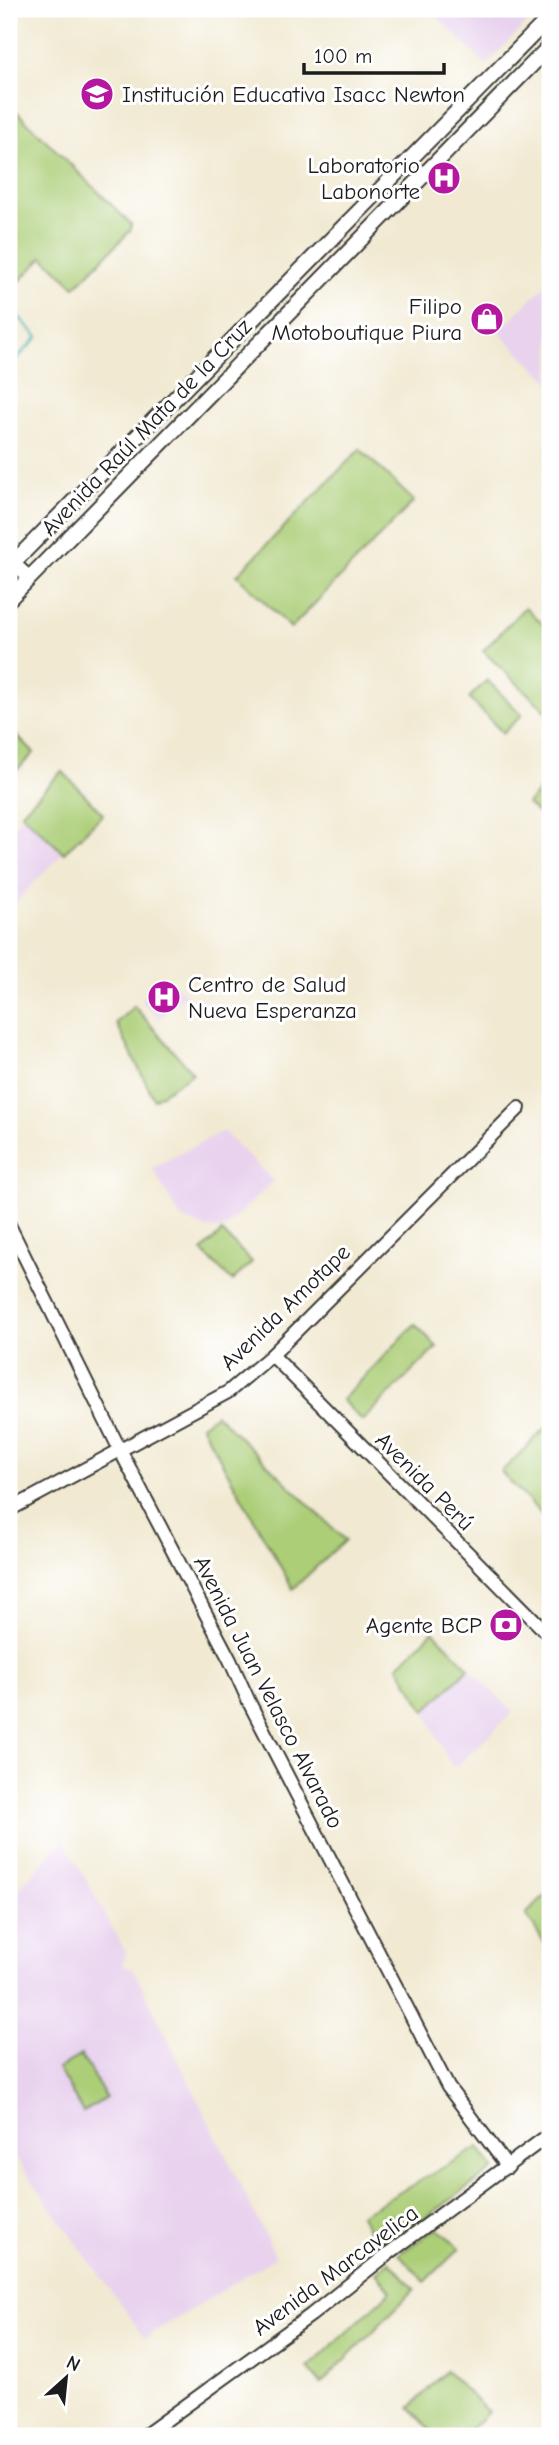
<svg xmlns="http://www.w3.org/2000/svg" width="559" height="2445" font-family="'Comic Neue',sans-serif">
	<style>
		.built { fill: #e8d2ee }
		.green { fill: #abce77; stroke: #64754a; stroke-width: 2 }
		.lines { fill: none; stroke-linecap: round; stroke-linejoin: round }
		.stream { stroke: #3fafb9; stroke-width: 2.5 }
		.secondary-casing { stroke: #3c3b37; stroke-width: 16 }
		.primary-casing { stroke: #3c3b37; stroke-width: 18 }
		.secondary { stroke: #fff; stroke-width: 12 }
		.primary { stroke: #fff; stroke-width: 14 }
		.labels { text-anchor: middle; stroke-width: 6; stroke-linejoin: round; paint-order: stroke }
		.poi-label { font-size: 23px; fill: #1c1c1c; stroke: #fff; text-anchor: end }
		.street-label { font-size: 23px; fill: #1c1c1c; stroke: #fff }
	</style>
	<rect width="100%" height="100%" fill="#fff"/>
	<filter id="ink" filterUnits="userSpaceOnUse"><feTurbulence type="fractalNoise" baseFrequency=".0143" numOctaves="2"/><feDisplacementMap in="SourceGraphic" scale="14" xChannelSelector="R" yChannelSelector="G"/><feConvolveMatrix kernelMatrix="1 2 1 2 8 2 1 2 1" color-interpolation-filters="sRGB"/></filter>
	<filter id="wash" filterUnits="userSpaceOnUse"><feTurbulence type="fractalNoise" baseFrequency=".00686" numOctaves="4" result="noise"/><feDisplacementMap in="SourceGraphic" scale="28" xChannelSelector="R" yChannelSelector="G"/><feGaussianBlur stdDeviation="1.57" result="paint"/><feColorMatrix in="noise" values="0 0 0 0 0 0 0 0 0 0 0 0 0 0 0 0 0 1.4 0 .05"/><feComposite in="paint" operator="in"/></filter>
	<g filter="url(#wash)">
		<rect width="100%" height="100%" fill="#f1e9d1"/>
		<g class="built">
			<polygon points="430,9 540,9 486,65"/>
			<polygon points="550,280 550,382 501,335 501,330"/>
			<polygon points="24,816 62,854 9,909 9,829"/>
			<polygon points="165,976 186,994 159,1019 141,1000"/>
			<polygon points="223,1131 273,1181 222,1230 202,1227 180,1217 152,1168"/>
			<polygon points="469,1668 513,1712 457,1766 451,1766 425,1711"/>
			<polygon points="64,1840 126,1953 122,1966 133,1969 276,2257 145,2338 9,2149 9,1899"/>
		</g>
		<g class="green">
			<polygon points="11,112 17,112 131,224 131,230 75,287 43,257 9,292"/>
			<polygon points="360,449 414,501 291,628 237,575"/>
			<polygon points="525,607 550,631 550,715 483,651"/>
			<polygon points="487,680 522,715 503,733 469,698"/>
			<polygon points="13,732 34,753 9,778 9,736"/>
			<polygon points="62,771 103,814 64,853 21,813"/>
			<polygon points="550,779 550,822 549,823 527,804"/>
			<polygon points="134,1006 193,1073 154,1099 116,1023"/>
			<polygon points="222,1232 252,1262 232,1281 202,1251"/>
			<polygon points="415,1324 437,1347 362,1421 342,1400"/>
			<polygon points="216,1414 345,1540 293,1589 201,1425"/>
			<polygon points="550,1424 550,1523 501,1472"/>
			<polygon points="433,1631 469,1668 425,1711 398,1666"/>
			<polygon points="550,1892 550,1947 548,1949 526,1914"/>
			<polygon points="81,2055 106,2098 83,2112 58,2069"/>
			<polygon points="479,2147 494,2169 380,2250 360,2215"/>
			<polygon points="437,2228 460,2248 425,2282 399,2254"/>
			<polygon points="389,2261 415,2289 321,2384 308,2368 391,2291 376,2273"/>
			<polygon points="446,2371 488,2412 464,2436 427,2436 432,2432 410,2408"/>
		</g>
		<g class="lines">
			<polyline class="stream" points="9,307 38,337 9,366"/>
		</g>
	</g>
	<g filter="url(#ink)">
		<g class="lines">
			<defs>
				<g id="secondary">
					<polyline points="9,559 30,578"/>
					<polyline points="9,1225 120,1450 230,1660 250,1704 448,2087 508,2167"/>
					<polyline points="272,1355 550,1636"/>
					<polyline points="9,1510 228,1392 272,1355 519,1108"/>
					<polyline points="144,2436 311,2315 389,2253 550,2134"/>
				</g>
				<g id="primary">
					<polyline points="9,567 550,17"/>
					<polyline points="9,599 550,46"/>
				</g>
			</defs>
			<use href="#secondary" class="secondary-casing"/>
			<use href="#primary" class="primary-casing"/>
			<use href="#secondary" class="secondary"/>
			<use href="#primary" class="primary"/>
		</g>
	</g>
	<defs>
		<symbol id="school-disc" viewBox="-11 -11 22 22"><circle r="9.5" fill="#b5179e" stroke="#fff"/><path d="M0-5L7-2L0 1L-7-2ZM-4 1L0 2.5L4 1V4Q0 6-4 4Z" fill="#fff"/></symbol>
		<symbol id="hospital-disc" viewBox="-11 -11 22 22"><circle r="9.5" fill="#b5179e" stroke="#fff"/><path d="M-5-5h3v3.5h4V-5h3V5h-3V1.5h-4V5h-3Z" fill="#fff"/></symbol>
		<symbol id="shop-disc" viewBox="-11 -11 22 22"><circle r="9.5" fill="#b5179e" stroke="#fff"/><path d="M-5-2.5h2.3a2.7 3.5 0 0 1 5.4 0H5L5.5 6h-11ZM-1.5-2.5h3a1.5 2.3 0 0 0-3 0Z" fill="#fff"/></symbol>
		<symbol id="bank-disc" viewBox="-11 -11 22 22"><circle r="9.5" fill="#b5179e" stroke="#fff"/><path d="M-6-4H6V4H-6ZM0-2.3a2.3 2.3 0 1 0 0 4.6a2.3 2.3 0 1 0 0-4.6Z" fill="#fff"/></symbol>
	</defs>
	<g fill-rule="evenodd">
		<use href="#school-disc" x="78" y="75" width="38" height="38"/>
		<use href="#hospital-disc" x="425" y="159" width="38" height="38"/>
		<use href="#shop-disc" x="468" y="300" width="38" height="38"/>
		<use href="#hospital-disc" x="145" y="978" width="38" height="38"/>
		<use href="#bank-disc" x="487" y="1606" width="38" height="38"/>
	</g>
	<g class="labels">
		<g class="poi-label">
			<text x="122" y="102" text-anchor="start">Institución Educativa Isacc Newton</text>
			<text x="420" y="173">Laboratorio<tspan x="420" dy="26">Labonorte</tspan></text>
			<text x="462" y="314">Filipo<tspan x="462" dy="26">Motoboutique Piura</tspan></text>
			<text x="188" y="992" text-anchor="start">Centro de Salud<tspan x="188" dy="26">Nueva Esperanza</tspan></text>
			<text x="482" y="1633">Agente BCP</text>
		</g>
		<g class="street-label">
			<text transform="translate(146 427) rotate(-46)" y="8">Avenida Raúl Mata de la Cruz</text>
			<text transform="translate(285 1307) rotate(-44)" y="8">Avenida Amotape</text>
			<text transform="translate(425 1481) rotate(45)" y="8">Avenida Perú</text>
			<text transform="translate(269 1692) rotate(63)" y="8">Avenida Juan Velasco Alvarado</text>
			<text transform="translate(335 2270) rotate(-37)" y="8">Avenida Marcavelica</text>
		</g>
	</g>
	<rect width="559" height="2445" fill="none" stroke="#fff" stroke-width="35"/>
	<g transform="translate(66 2378) rotate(27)" stroke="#ffffff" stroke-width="5" paint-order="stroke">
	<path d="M0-5L12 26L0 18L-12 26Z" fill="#1c1c1c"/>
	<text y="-10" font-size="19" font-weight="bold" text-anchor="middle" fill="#1c1c1c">N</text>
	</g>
	<path d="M304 63v10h140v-10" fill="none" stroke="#1c1c1c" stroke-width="3.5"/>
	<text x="314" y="63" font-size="21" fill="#1c1c1c" stroke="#ffffff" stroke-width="5" paint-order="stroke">100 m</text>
</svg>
